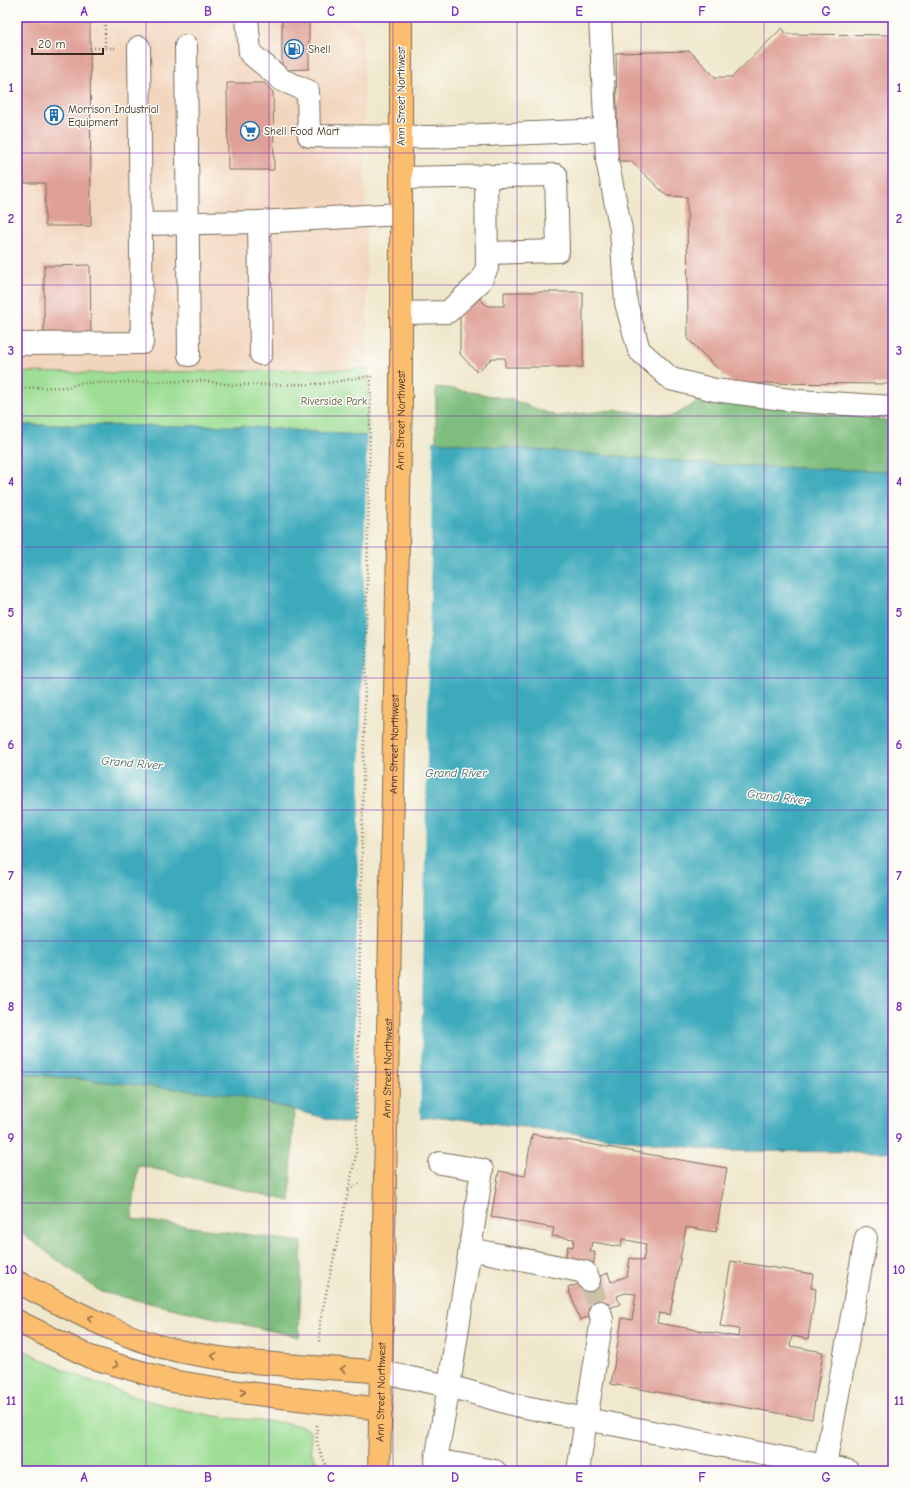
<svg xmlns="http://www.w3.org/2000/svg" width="910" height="1488" font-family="'Comic Neue',sans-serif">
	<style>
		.built { fill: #f2d5bd }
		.green { fill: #9dde94; stroke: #6c8459 }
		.forest { fill: #7ebd7e; stroke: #5c744e }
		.water { fill: #3daabc; stroke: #3c6a6d }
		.pier { fill: #efe7cb }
		.building { fill: #dfa197 }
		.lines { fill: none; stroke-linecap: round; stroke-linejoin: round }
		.minor-tunnel { stroke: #cbc1a8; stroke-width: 22; stroke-dasharray: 22 11; stroke-linecap: butt }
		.minor-casing { stroke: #7a6c5b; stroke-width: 24 }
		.major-casing { stroke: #7a6c5b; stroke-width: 24 }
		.highway-casing { stroke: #7a6c5b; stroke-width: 24 }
		.path { stroke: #7a6c5b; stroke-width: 2.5; stroke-dasharray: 1 3; stroke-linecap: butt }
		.minor { stroke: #fff; stroke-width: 22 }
		.major { stroke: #fbbd6e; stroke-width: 22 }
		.highway { stroke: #fbbd6e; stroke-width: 22 }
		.oneway { stroke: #916c42 }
		.grid { fill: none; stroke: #7b2cbf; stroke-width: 1; stroke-opacity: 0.55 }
		.labels { text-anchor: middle; stroke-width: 3; stroke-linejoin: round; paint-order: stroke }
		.poi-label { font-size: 11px; fill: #3b2a1e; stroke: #fdfcf7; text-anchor: start }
		.street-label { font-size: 11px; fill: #3b2a1e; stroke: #fdfcf7 }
		.park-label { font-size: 11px; fill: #54573c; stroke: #fdfcf7 }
		.water-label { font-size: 12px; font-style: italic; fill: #3c5d5d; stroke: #fdfcf7 }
		.neatline { fill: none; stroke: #7b2cbf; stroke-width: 1.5 }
		.grid-label { font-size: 13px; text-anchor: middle; font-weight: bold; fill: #7b2cbf }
	</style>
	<rect width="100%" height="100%" fill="#fdfcf7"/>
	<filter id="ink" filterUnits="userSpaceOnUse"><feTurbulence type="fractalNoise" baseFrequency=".025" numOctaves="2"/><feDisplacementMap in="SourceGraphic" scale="8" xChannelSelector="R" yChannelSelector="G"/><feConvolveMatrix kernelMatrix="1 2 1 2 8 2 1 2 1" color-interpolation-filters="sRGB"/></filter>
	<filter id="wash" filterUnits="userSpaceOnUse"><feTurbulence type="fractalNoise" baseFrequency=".012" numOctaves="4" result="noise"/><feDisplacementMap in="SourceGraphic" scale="16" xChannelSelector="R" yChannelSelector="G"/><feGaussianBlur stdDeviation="0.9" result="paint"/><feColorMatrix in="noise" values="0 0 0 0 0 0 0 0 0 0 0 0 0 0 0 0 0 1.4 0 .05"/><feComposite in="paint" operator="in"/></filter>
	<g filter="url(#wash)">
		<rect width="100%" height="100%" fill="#efe7cb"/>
		<polygon class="built" points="17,17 343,17 363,31 368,369 91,373 17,372"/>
		<g class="green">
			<polygon points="368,369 367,436 241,426 17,425 17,372 91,373"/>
			<path d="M 17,1347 C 79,1379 141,1403 209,1415 C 239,1421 275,1419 303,1427 L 311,1431 L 311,1452 L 324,1471 L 17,1471 Z"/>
		</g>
		<g class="forest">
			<polygon points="436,387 456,389 512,400 556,416 615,410 673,416 704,398 893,421 893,471 736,466 436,442"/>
			<polygon points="17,1073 237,1095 294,1110 290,1201 138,1165 132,1219 302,1242 299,1337 101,1292 17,1230"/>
		</g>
		<polygon class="water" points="17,425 241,426 736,466 893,471 893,1152 720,1151 442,1117 344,1123 237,1095 17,1073"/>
		<polygon class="pier" points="367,434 433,440 420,1120 353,1124"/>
		<g id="blocks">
			<g class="building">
				<polygon points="282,17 309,17 309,69 282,70"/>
				<polygon points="17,18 90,18 91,226 45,226 45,183 17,183"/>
				<polygon points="782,28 787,34 893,35 893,384 732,383 688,339 687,197 667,196 631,161 618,161 616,53 690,51 715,77 732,77"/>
				<polygon points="227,83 264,83 273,92 274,170 228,170"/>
				<polygon points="90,265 91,335 44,335 44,266"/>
				<polygon points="504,292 583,292 583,367 505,367 505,358 492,358 477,372 460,354 460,315 478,297 487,306 504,306"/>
				<polygon points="532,1134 727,1168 716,1232 686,1227 670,1315 659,1313 657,1323 738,1337 739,1329 720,1326 731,1261 813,1274 811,1288 816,1289 808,1339 792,1336 790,1346 823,1352 812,1419 611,1384 622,1318 632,1320 636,1294 625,1293 617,1296 620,1304 580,1320 568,1288 608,1273 611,1282 627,1276 630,1258 643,1261 646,1244 622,1239 621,1247 592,1242 590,1252 595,1252 594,1263 565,1258 568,1246 573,1247 574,1239 552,1236 554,1228 491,1217 499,1171 525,1176"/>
			</g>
		</g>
	</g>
	<g filter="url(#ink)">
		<use href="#blocks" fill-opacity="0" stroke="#7a6c5b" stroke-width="1"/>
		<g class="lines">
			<polyline class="minor-tunnel" points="589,1280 600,1312"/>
			<defs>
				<g id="minor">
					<polyline points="247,17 250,53 282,80 308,91 309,136 433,137 606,130"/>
					<polyline points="600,17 607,160 621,230 626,303 639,350 671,379 715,390 798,401 893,407"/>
					<polyline points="186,46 189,355"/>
					<polyline points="401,178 556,175 558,251 487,253"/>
					<polyline points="259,222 261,354"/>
					<polyline points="141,224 259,222 401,214"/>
					<polyline points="401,313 448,312 480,282 487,268 486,175"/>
					<polyline points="17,344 142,343 139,47"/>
					<polyline points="440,1163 482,1170 449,1386 436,1460 495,1471"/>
					<polyline points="470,1249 585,1272 589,1280"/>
					<polyline points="382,1372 449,1386 515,1405 825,1466 824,1471"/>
					<polyline points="578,1471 602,1319 600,1312"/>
					<polyline points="848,1471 825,1466 866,1238"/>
				</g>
				<g id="major">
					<path id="s1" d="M 379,1471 L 401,399 L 401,17"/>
				</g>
				<g id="highway">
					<path d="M 17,1282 C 69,1308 122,1339 179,1351 C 246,1365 315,1366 382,1372"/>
					<polyline points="17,1321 90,1357 172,1381 240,1392 381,1409"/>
				</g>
			</defs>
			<use href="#minor" class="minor-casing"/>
			<use href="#major" class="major-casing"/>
			<use href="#highway" class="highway-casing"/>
			<g class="path">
				<polyline points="105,17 105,48"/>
				<polyline points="90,48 116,48"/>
				<polyline points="17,388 69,387 80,383 204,381 234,385 321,384 371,376 356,1155 320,1322 319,1344"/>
				<polyline points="348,1190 362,1182"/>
				<polyline points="317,1425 317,1443 328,1471"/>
			</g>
			<use href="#minor" class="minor"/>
			<use href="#major" class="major"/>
			<use href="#highway" class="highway"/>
		</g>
		<defs><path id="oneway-chevron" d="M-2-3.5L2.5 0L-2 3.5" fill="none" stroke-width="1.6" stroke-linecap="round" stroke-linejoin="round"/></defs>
		<g class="oneway">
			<use href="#oneway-chevron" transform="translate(90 1318) rotate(-157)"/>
			<use href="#oneway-chevron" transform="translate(214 1356) rotate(-171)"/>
			<use href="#oneway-chevron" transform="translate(116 1365) rotate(17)"/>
			<use href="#oneway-chevron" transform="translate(343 1369) rotate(-176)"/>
			<use href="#oneway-chevron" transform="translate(243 1392) rotate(7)"/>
		</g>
	</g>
	<path class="grid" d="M 146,17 L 146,1471M 269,17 L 269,1471M 393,17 L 393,1471M 517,17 L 517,1471M 641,17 L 641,1471M 764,17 L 764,1471M 17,153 L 893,153M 17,285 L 893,285M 17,416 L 893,416M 17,547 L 893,547M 17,678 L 893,678M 17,810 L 893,810M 17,941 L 893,941M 17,1072 L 893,1072M 17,1203 L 893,1203M 17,1335 L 893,1335"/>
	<defs>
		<symbol id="fuel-ring" viewBox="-11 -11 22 22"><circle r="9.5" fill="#fdfcf7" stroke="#1f6fb2" stroke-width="1.5"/><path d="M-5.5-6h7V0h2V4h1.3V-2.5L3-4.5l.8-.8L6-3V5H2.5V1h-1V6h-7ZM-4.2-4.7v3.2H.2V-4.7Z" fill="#1f6fb2"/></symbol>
		<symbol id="building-ring" viewBox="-11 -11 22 22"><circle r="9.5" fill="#fdfcf7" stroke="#1f6fb2" stroke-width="1.5"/><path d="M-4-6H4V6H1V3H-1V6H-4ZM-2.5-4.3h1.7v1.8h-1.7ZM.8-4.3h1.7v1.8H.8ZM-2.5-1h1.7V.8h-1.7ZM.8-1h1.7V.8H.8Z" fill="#1f6fb2"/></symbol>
		<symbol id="supermarket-ring" viewBox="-11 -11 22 22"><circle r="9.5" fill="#fdfcf7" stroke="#1f6fb2" stroke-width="1.5"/><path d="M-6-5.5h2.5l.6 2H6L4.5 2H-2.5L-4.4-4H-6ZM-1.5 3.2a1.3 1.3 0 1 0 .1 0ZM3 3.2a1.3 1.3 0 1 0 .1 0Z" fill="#1f6fb2"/></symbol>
	</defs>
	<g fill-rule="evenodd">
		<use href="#fuel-ring" x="283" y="38" width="22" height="22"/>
		<use href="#building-ring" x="43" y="104" width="22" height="22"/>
		<use href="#supermarket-ring" x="239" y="120" width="22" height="22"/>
	</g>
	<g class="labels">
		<g class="poi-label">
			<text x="308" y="53">Shell</text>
			<text x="68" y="113">Morrison Industrial<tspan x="68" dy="13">Equipment</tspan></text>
			<text x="264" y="135">Shell Food Mart</text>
		</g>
		<g class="street-label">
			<text transform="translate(401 96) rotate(-90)" y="4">Ann Street Northwest</text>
			<text dy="4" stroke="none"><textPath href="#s1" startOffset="1051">Ann Street Northwest</textPath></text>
			<text dy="4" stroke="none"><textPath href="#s1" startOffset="727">Ann Street Northwest</textPath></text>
			<text dy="4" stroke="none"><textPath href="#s1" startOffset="403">Ann Street Northwest</textPath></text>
			<text dy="4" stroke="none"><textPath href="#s1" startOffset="79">Ann Street Northwest</textPath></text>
		</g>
		<g class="park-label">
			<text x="334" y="405">Riverside Park</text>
		</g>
		<g class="water-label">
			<text transform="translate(132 763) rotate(5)" y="4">Grand River</text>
			<text x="456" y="777">Grand River</text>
			<text transform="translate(778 797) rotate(7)" y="4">Grand River</text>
		</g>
	</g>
	<rect width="910" height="1488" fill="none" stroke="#fdfcf7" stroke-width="44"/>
	<path d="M32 48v6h71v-6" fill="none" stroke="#3b2a1e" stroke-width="2"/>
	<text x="38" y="48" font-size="12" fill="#3b2a1e" stroke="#fdfcf7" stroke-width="3" paint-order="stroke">20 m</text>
	<rect x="22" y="22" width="866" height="1444" class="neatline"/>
	<g class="grid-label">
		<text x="84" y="16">A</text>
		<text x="208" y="16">B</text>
		<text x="331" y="16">C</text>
		<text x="455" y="16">D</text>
		<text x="579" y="16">E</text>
		<text x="702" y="16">F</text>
		<text x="826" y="16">G</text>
		<text x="11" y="92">1</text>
		<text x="899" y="92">1</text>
		<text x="11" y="223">2</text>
		<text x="899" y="223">2</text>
		<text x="11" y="355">3</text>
		<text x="899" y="355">3</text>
		<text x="11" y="486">4</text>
		<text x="899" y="486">4</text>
		<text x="11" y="617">5</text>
		<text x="899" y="617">5</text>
		<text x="11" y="749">6</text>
		<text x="899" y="749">6</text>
		<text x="11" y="880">7</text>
		<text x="899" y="880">7</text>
		<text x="11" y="1011">8</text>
		<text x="899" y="1011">8</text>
		<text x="11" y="1142">9</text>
		<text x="899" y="1142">9</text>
		<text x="11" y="1274">10</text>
		<text x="899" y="1274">10</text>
		<text x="11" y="1405">11</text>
		<text x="899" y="1405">11</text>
		<text x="84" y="1482">A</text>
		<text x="208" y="1482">B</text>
		<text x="331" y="1482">C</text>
		<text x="455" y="1482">D</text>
		<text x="579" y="1482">E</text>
		<text x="702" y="1482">F</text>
		<text x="826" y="1482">G</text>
	</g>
</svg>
